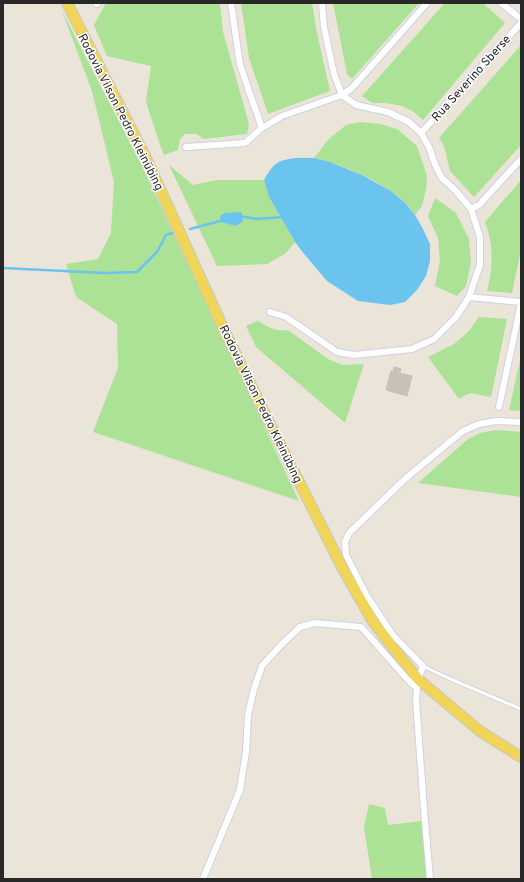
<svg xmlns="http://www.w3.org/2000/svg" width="524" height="882" font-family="Overpass,sans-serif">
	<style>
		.green { fill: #abe295 }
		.water { fill: #6bc4ee }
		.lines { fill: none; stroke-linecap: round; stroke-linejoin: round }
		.stream { stroke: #6bc4ee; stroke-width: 2.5 }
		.building { fill: #c6c1b9; stroke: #c6c0b3 }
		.lane-casing { stroke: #ced1e1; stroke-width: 5 }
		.street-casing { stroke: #ced1e1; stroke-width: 8 }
		.primary-casing { stroke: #c7c7c7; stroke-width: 12 }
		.lane { stroke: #fff; stroke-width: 3 }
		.street { stroke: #fff; stroke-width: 6 }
		.primary { stroke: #f0d559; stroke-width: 10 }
		.labels { text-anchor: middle; stroke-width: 3; stroke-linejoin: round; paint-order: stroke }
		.street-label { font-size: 12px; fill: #282828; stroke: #fff }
	</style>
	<rect width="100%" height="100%" fill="#ebe4d9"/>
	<g class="green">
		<polygon points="106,3 220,3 223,32 249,124 247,134 204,139 197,134 185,134 180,139 178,150 164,155 160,145 146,102 151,66 107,56 94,25"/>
		<polygon points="241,3 312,3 317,33 330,91 268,114 249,58"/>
		<polygon points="333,3 419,3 352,79 347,74"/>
		<polygon points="445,3 483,3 505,23 423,120 414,112 402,106 386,103 372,103 362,96"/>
		<polygon points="62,11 140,162 299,501 93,432 118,368 117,324 76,297 66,264 98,259 111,233 114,182 92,91"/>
		<polygon points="521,45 521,145 474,197 450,171 444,146 439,138"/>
		<path d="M 360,122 L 380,124 L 397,129 L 417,146 L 427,176 L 426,189 L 422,206 L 415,215 C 408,206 400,197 391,191 C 368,176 341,164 314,158 L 329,139 L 346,125 Z"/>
		<polygon points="169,165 193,185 217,180 264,180 269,197 295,242 286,253 267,264 217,266"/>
		<path d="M 521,180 L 521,250 L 512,293 L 487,291 C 493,267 494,246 485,222 Z"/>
		<polygon points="435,198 456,213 469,239 471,262 466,286 457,296 435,286 440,260 438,238 428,216"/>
		<polygon points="479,317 507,319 491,397 470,393 459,399 428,357 454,344 468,332"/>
		<path d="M 258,321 C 268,327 276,332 288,330 L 328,359 L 343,365 L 364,364 L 345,423 L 256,347 L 246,326 Z"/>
		<polygon points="521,356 521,411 509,410"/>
		<polygon points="496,430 521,432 521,497 418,483 468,439 480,433"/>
		<polygon points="369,804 385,808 388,825 422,821 428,879 372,879 364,827"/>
	</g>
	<g class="water">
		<path d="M 296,158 L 314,158 L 330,162 L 362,175 L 391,191 L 404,202 L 415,215 L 423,229 L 430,244 L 430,261 L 426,276 L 417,290 L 405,302 L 390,305 L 358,301 L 327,281 L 305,255 L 295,242 L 269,197 L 264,180 C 273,164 277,160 296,158 Z"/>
		<polygon points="241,212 243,221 236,226 221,222 220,216 225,213"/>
	</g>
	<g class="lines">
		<g class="stream">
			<polyline points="240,216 256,219 283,217"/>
			<polyline points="190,229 224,220"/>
			<polyline points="3,268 105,273 137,272 157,252 166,235 176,232"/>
		</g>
	</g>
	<polygon class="building" points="394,367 401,369 400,373 412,376 407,396 386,390 391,371 393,372"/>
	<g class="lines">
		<defs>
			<polyline id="lane" points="423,666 448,678 521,709"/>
			<g id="street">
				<polyline points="97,3 97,4"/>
				<polyline points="231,3 240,65 262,128"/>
				<polyline points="501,3 521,19"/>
				<polyline points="421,133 521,23"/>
				<polyline points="186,147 245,143 262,128 282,116 342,95 352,88 427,3"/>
				<polyline points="471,209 479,205 521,159"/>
				<polyline points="469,297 521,302"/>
				<polyline points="270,312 286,317 337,352 354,355 412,349 434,339 456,317 469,297 480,265 480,237 471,209 456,191 442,178 436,167 429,147 421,133 409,122 388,112 356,105 342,95 334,74 324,27 322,3"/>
				<polyline points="499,407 521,303"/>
				<polyline points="418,680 423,666 392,634 367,596 346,555 345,542 349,533 406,478 463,431 479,424 496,421 521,422"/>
				<polyline points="203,879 240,790 246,752 248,715 254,689 262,666 281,645 300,627 315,623 361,627 370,637 407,679 417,688 416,700 424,810 430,879"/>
			</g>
			<polyline id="primary" points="67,3 145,156 225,332 266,416 343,569 372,620 394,649 418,679 432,691 481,732 521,757"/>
		</defs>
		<use href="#lane" class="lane-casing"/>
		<use href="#street" class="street-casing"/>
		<use href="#primary" class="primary-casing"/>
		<use href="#lane" class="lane"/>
		<use href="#street" class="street"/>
		<use href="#primary" class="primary"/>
	</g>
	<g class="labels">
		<g class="street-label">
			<text transform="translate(471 78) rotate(-48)" y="4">Rua Severino Sberse</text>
			<text transform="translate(121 112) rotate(63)" y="4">Rodovia Vilson Pedro Kleinübing</text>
			<text transform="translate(261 404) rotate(64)" y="4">Rodovia Vilson Pedro Kleinübing</text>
		</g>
	</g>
	<rect width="524" height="882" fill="none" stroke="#282828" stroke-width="8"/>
</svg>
